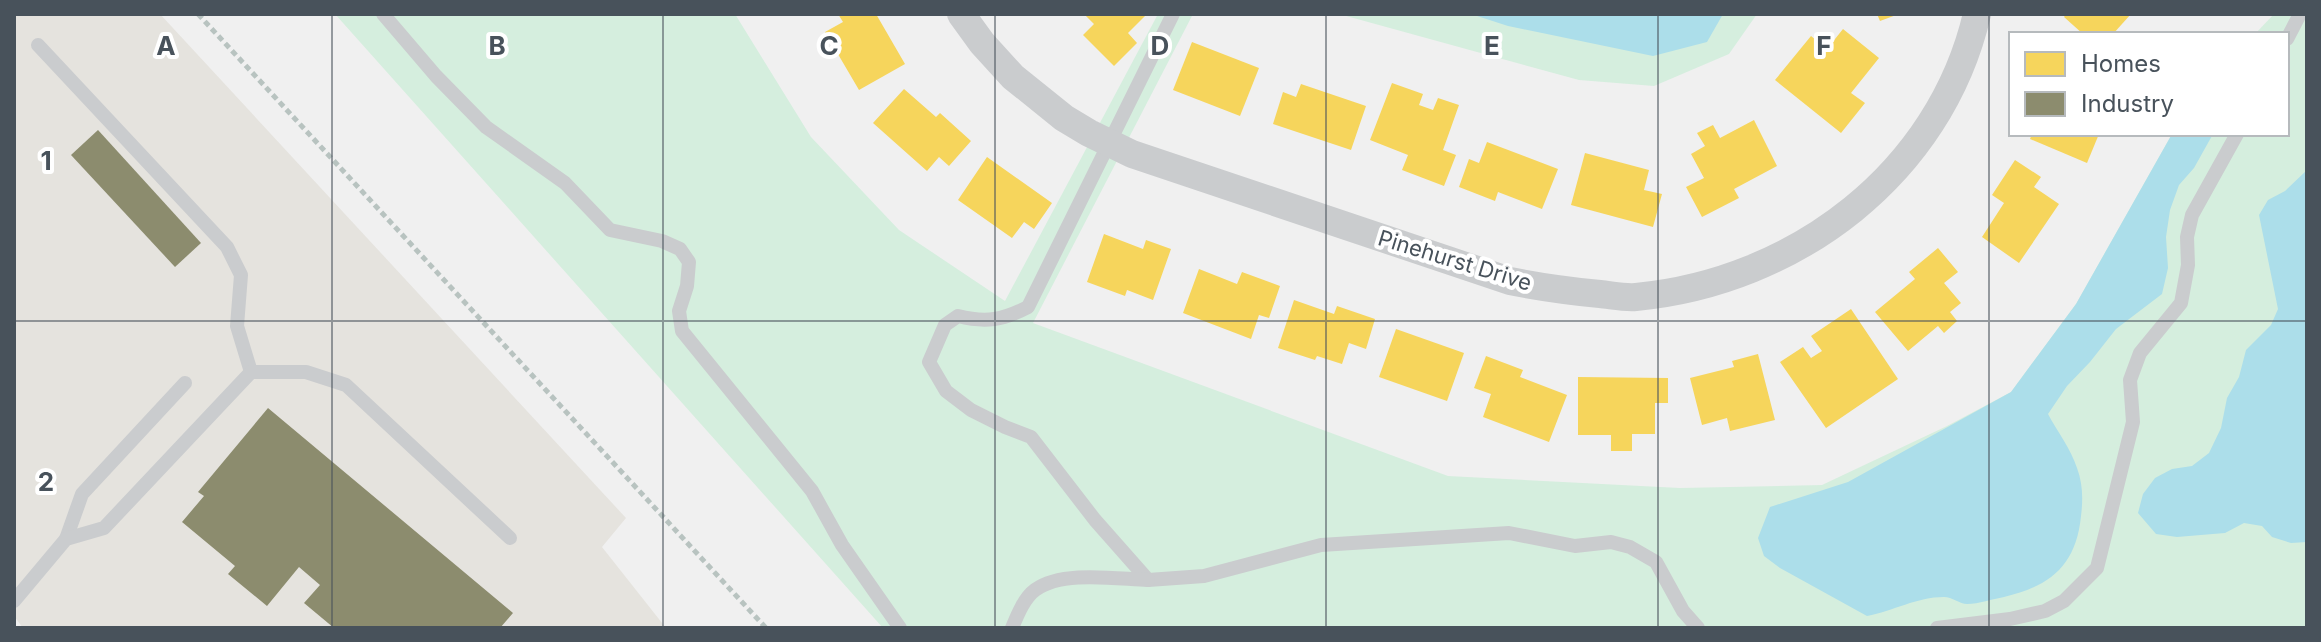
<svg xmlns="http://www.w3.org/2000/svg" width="2321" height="642" font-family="Inter,sans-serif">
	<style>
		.commercial { fill: #e5e3de }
		.green { fill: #d5eede }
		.water { fill: #acdeea }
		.homes { fill: #f6d55c }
		.industry { fill: #8c8c6e }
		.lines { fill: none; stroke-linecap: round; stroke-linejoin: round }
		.path { stroke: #b8c3c0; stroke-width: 5; stroke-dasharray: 6 4; stroke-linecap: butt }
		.lane { stroke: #caccce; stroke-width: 14 }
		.street { stroke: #caccce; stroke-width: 28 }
		.grid { fill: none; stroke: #48525b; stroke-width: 2; stroke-opacity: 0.55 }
		.labels { text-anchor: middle; stroke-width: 8; stroke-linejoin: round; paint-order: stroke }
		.street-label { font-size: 22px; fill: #48525b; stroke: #fff }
		.grid-label { font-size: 26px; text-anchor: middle; font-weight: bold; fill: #48525b; stroke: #fff; stroke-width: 8; stroke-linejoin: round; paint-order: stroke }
	</style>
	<rect width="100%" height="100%" fill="#f0f0f0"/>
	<polygon class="commercial" points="14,14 160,14 626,518 602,547 666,628 23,628 14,616"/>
	<g class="green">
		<polygon points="335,14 735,14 811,137 899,230 1005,301 1158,14 1193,14 1033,323 1448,476 1680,488 1822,485 1947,426 2011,392 2076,304 2172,134 2287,134 2287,34 2255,34 2274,14 2307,14 2307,628 883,628"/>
		<polygon points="1339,14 1757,14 1729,54 1654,86 1579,80"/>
	</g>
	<g class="water">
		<polygon points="1471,14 1723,14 1707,42 1653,56 1508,26"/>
		<path d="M 2172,134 L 2213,134 L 2194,168 L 2179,185 L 2170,210 L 2166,237 L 2168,268 L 2162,294 L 2116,329 L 2090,362 L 2067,386 L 2048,414 C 2057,431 2071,449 2077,468 C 2083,484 2083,500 2081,516 C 2076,566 2050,586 2004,597 C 1992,599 1979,604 1967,604 C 1960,604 1952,597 1944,597 C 1917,597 1893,611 1867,616 L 1780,568 L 1764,556 L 1758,538 L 1770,507 L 1848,482 L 2011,392 L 2076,304 Z"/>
		<polygon points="2307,170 2307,542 2291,543 2272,537 2262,526 2244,523 2225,533 2177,537 2156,534 2138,513 2143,494 2155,478 2172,469 2192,466 2209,453 2221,428 2227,398 2239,377 2246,350 2271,325 2278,309 2259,215 2268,200 2285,191"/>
	</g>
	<g class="homes">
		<polygon points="838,14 876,14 905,64 859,90 825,32 843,22"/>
		<polygon points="1084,14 1147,14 1128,33 1137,43 1114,66 1083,35 1094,24"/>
		<polygon points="1877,14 1899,14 1880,21"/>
		<polygon points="2066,14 2131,14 2113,34 2083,34 2064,17"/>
		<polygon points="1843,29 1879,58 1851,93 1865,103 1841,133 1775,80 1811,36 1827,49"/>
		<polygon points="1192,42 1259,68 1240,116 1173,90"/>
		<polygon points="1392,83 1423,94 1419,105 1433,110 1438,98 1459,105 1443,150 1456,155 1444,186 1402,170 1408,155 1370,140"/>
		<polygon points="1301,84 1366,106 1351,150 1273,124 1283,92 1296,97"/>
		<polygon points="904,89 936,117 940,113 971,141 949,166 939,157 927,171 873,123"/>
		<polygon points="1754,120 1777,166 1734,189 1739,198 1702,217 1686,187 1704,178 1691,154 1705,146 1697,133 1713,125 1720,138"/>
		<polygon points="2032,134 2099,134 2087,163 2030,139"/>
		<polygon points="1487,142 1558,169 1542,209 1498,192 1495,201 1459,187 1469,159 1479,163"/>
		<polygon points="1585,153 1649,170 1644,190 1662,194 1653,227 1571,205"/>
		<polygon points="987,157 1052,203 1034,229 1024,222 1012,238 958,200"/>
		<polygon points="2015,160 2041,177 2034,187 2059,204 2019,263 1982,237 2004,203 1992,195"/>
		<polygon points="1104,234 1143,249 1146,240 1171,249 1153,300 1127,290 1125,296 1087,282"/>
		<polygon points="1938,248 1958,272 1944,283 1961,303 1950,312 1957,321 1944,333 1938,326 1908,351 1875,312 1915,279 1909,272"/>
		<polygon points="1199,269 1237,284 1242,272 1280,286 1269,318 1259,315 1251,339 1183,313"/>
		<polygon points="1294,300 1334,314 1337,306 1375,319 1366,349 1349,343 1342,364 1317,356 1315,360 1278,348"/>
		<polygon points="1851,309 1898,379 1826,428 1780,362 1803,347 1811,358 1822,351 1811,336"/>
		<polygon points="1396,329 1464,353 1447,401 1379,377"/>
		<polygon points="1758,354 1775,420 1730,431 1727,418 1702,425 1690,378 1734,367 1732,361"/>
		<polygon points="1486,356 1523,370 1520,377 1567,395 1549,442 1483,417 1491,394 1474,388"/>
		<polygon points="1578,377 1668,378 1668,403 1655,403 1655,434 1632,434 1632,451 1611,451 1611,435 1578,435"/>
	</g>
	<g class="industry">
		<polygon points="98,130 201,243 175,267 71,155"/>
		<polygon points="268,408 513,613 500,628 334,628 304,603 320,585 299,567 267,606 228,574 235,566 182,522 204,496 198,492"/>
	</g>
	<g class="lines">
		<polyline class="path" points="198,14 766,628"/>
		<g class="lane">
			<polyline points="383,14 436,76 486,127 565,183 610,230 662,241 680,249 689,262 687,286 679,311 682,331 812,491 842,545 900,628"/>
			<path d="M 1173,14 L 1028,307 C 1003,320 986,323 958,316 L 945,325 L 929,362 L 946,391 L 971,410 L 1005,427 L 1031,437 L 1095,520 L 1148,580 L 1204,576 L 1321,545 L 1509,533 L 1575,546 L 1611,542 L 1630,547 L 1656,562 L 1683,611 L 1698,628"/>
			<polyline points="2287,39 2300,14"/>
			<polyline points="38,45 227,247 241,275 237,326 251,372"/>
			<polyline points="66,539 82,494 185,383"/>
			<polyline points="14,601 66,539 104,528 251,372 306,372 346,385 510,538"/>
			<path d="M 1012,628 C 1017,616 1024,598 1035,590 C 1062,570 1117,579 1148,580"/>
			<polyline points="1937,628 2010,619 2045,611 2064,601 2097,568 2133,422 2130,380 2140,353 2181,303 2188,265 2187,237 2192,215 2237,134"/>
		</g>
		<path class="street" d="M 961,14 L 982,43 L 1013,77 L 1064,118 L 1089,133 L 1132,154 L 1510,281 C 1540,287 1569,291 1600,294 C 1611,295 1624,298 1636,297 C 1796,282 1940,173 1977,14"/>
	</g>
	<path class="grid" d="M 332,14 L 332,628M 663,14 L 663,628M 995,14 L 995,628M 1326,14 L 1326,628M 1658,14 L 1658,628M 1989,14 L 1989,628M 14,321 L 2307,321"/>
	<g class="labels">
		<g class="street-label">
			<text transform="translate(1455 260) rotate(17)" y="8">Pinehurst Drive</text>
		</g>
	</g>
	<g class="grid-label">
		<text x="166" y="55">A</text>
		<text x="497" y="55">B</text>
		<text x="829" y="55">C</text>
		<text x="1160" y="55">D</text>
		<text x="1492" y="55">E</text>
		<text x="1824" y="55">F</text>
		<text x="46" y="170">1</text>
		<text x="46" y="491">2</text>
	</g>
	<rect width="2321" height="642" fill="none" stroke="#48525b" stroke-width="32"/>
	<rect x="2009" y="32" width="280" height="104" fill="#ffffff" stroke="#b6babd" stroke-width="2"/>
	<rect x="2025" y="52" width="40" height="24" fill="#f6d55c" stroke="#b6babd" stroke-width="2"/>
	<text x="2081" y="72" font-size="24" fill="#48525b">Homes</text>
	<rect x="2025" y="92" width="40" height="24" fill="#8c8c6e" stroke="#b6babd" stroke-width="2"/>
	<text x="2081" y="112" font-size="24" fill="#48525b">Industry</text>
</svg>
